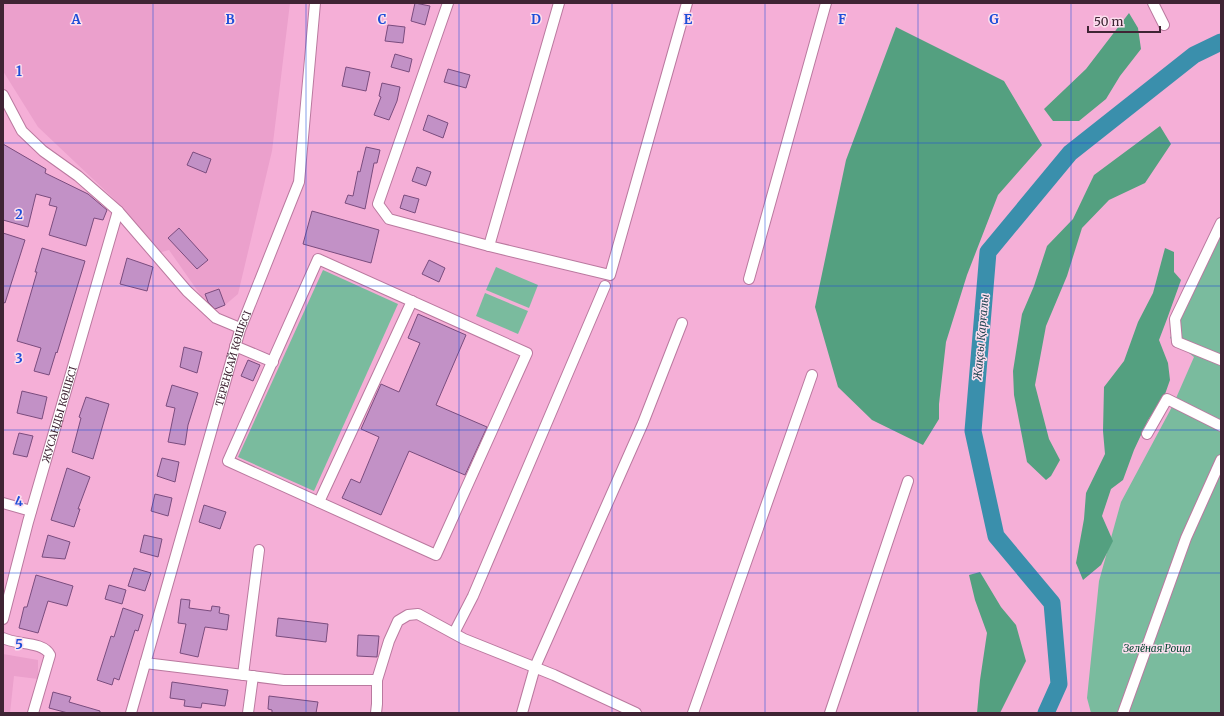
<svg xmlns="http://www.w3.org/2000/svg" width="1224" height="716" font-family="Merriweather,serif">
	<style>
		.built { fill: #eba0cc }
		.green { fill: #7abb9e }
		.forest { fill: #54a080 }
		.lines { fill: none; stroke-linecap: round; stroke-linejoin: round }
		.river { stroke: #3a8fac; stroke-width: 17 }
		.building { fill: #c291c6; stroke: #7a4c7e }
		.minor-casing { stroke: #ba799f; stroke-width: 12 }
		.minor { stroke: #fff; stroke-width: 10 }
		.grid { fill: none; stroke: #1d4ed8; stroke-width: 1; stroke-opacity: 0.55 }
		.labels { text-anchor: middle; stroke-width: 3; stroke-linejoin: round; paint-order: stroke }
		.street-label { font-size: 10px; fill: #3f2434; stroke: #fcdfef }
		.park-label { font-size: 10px; font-style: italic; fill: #054731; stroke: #fcdfef }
		.water-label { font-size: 11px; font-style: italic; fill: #1e4451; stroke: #fcdfef }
		.grid-label { font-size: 13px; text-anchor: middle; font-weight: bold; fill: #1d4ed8; stroke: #fcdfef; stroke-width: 3; stroke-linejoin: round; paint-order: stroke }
	</style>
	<rect width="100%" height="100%" fill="#f5afd7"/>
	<g class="built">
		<polygon points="3,3 290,3 272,151 238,294 225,305 211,310 169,250 158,253 113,198 38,127 3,71"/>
		<polygon points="3,654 38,660 38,679 14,676 10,713 3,713"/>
	</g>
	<g class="green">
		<polygon points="1221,230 1221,713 1091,713 1087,698 1099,581 1121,502 1173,405 1194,357 1170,338"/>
		<polygon points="496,267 538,285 529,308 486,290"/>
		<polygon points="323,270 398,304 314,491 238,457"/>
		<polygon points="485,293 528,311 518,334 476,316"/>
	</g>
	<g class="forest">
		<polygon points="1129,13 1138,28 1141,49 1120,76 1106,99 1079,121 1053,121 1044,109 1086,69"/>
		<polygon points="896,27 1004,81 1042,145 998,195 967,275 946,342 939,404 939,419 923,445 872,420 838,387 815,307 846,160"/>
		<polygon points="1160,126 1171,144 1145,183 1109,200 1082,228 1067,276 1046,326 1035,385 1049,439 1060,460 1051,476 1046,480 1027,462 1014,395 1013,371 1022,314 1034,286 1047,246 1073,219 1094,175"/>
		<polygon points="1165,248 1174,252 1174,272 1181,280 1167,319 1159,340 1168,363 1170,380 1164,397 1148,420 1134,450 1123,480 1111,489 1102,516 1113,541 1101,565 1083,580 1076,563 1084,519 1086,493 1105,454 1103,431 1104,387 1124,361 1138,322 1153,293"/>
		<polygon points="980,572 1001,607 1016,625 1026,661 1000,713 977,713 980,680 987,633 975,600 969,575"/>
	</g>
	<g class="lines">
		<polyline class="river" points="1046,713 1059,684 1052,603 996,536 973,431 988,252 1070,153 1194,55 1221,42"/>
	</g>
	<g class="building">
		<polygon points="415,3 430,6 425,25 411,21"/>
		<polygon points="388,25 405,27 403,43 385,41"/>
		<polygon points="395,54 412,59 409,72 391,67"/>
		<polygon points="346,67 370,72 366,91 342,86"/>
		<polygon points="448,69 470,75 466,88 444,82"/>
		<polygon points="382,83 400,87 397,101 389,120 374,115 381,97 379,96"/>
		<polygon points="428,115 448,123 443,138 423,130"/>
		<polygon points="3,144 46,169 45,173 88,194 107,210 103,220 94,218 86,246 49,235 57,207 49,205 51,198 36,194 28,227 3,220"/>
		<polygon points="366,147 380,150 377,163 374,163 365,209 345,203 348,195 353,196 358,171 360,172"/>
		<polygon points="193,152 211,159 206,173 187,165"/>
		<polygon points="417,167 431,172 426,186 412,181"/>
		<polygon points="404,195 419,199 415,213 400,208"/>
		<polygon points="312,211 379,230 371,263 303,244"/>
		<polygon points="179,228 208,260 197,269 168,238"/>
		<polygon points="3,233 25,240 5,303 3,302"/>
		<polygon points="42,248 85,261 57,353 56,352 49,375 34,371 41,348 17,341 37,272 35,272"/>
		<polygon points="127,258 153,267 147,291 120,284"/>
		<polygon points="429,260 445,268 439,282 422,274"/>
		<polygon points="219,289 225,305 215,309 208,302 205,294"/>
		<polygon points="418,314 466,335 436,405 487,427 465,475 409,451 381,515 342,498 351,479 360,483 379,437 361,429 381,384 399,392 420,343 408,338"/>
		<polygon points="184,347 202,352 197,373 180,367"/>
		<polygon points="248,360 260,365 253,381 241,376"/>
		<polygon points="172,385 198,393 188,425 185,445 168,442 175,408 166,406"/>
		<polygon points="22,391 47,397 42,419 17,413"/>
		<polygon points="86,397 109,404 93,459 72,452 81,418 79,417"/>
		<polygon points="19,433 33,436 27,457 13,454"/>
		<polygon points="162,458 179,462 175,482 157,476"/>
		<polygon points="67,468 90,477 78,509 80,509 74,527 51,520"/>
		<polygon points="155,494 172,498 168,516 151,511"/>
		<polygon points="204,505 226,512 220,529 199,522"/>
		<polygon points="48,535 70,542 65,559 42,557"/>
		<polygon points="144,535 162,539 158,557 140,552"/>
		<polygon points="134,568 151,573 145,591 128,586"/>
		<polygon points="36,575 73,586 67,606 48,601 38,633 19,628 24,607 27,607"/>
		<polygon points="109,585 126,590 122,604 105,599"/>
		<polygon points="181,599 190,600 189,608 211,611 212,606 220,607 219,613 229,615 227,630 205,627 198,657 180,653 186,624 178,623"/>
		<polygon points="123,608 143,615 138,631 135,630 119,680 114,678 112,685 97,680 111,636 114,637"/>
		<polygon points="278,618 328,624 326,642 276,636"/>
		<polygon points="358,635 379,636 377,657 357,656"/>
		<polygon points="172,682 228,690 225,706 202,703 201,708 184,706 185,700 170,698"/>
		<polygon points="53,692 71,697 69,702 100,711 100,713 68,713 49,708"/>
		<polygon points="269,696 318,702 316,713 272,713 272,710 268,709"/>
	</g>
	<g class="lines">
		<defs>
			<g id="minor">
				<polyline points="448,3 378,204 389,219 489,246 610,275 687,3"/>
				<polyline points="1153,3 1164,25"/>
				<polyline points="3,95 22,131 43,151 78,176 118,211 187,291 216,318 240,328"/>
				<polyline points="1221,223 1175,319 1177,342 1221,360"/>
				<polyline points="489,246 559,3"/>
				<polygon points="318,259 527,353 436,555 228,461"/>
				<polyline points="749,279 826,3"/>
				<polyline points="235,346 273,362"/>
				<polyline points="1147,434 1167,399 1221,426"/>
				<polyline points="319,502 412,301"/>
				<polyline points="3,503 31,511"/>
				<path id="s1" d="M 3,619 L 28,522 L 118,211"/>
				<polyline points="454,633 473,596 605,286"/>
				<path d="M 3,638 C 16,645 43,641 50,655 L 33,713"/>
				<polyline points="145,663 284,680 377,680"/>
				<polyline points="243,675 259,550"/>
				<path id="s2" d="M 131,713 L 240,330 L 299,182 L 315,3"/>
				<polyline points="248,713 253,676"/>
				<polyline points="376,713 377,704 377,680 389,641 398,621 408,615 418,614 464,639 554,675 636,713"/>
				<polyline points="522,713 535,667 643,423 682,323"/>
				<polyline points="693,713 812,375"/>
				<polyline points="830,713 908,481"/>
				<polyline points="1123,713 1186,538 1221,460"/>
			</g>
		</defs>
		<use href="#minor" class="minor-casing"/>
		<use href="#minor" class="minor"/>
	</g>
	<path class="grid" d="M 153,3 L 153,713M 306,3 L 306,713M 459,3 L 459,713M 612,3 L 612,713M 765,3 L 765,713M 918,3 L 918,713M 1071,3 L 1071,713M 3,143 L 1221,143M 3,286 L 1221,286M 3,430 L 1221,430M 3,573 L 1221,573"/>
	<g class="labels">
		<g class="street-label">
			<text dy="4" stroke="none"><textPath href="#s2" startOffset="369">ТЕРЕҢСАЙ КӨШЕСІ</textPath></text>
			<text dy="4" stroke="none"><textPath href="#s1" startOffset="212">ЖУСАНДЫ КӨШЕСІ</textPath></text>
		</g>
		<g class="park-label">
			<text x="1157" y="652">Зелёная Роща</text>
		</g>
		<g class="water-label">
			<text transform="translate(981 337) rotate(-85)" y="4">Жақсы Қарғалы</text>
		</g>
	</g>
	<g class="grid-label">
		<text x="76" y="24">A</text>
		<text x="230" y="24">B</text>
		<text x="382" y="24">C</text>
		<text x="536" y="24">D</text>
		<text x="688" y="24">E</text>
		<text x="842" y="24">F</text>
		<text x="994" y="24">G</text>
		<text x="19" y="76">1</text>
		<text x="19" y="219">2</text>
		<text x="19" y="363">3</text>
		<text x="19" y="506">4</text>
		<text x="19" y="649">5</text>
	</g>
	<rect width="1224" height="716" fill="none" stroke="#3f2434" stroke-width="8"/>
	<path d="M1088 26v6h72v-6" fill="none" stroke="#3f2434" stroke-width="2"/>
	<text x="1094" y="26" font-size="12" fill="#3f2434" stroke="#fcdfef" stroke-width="3" paint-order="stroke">50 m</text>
</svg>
